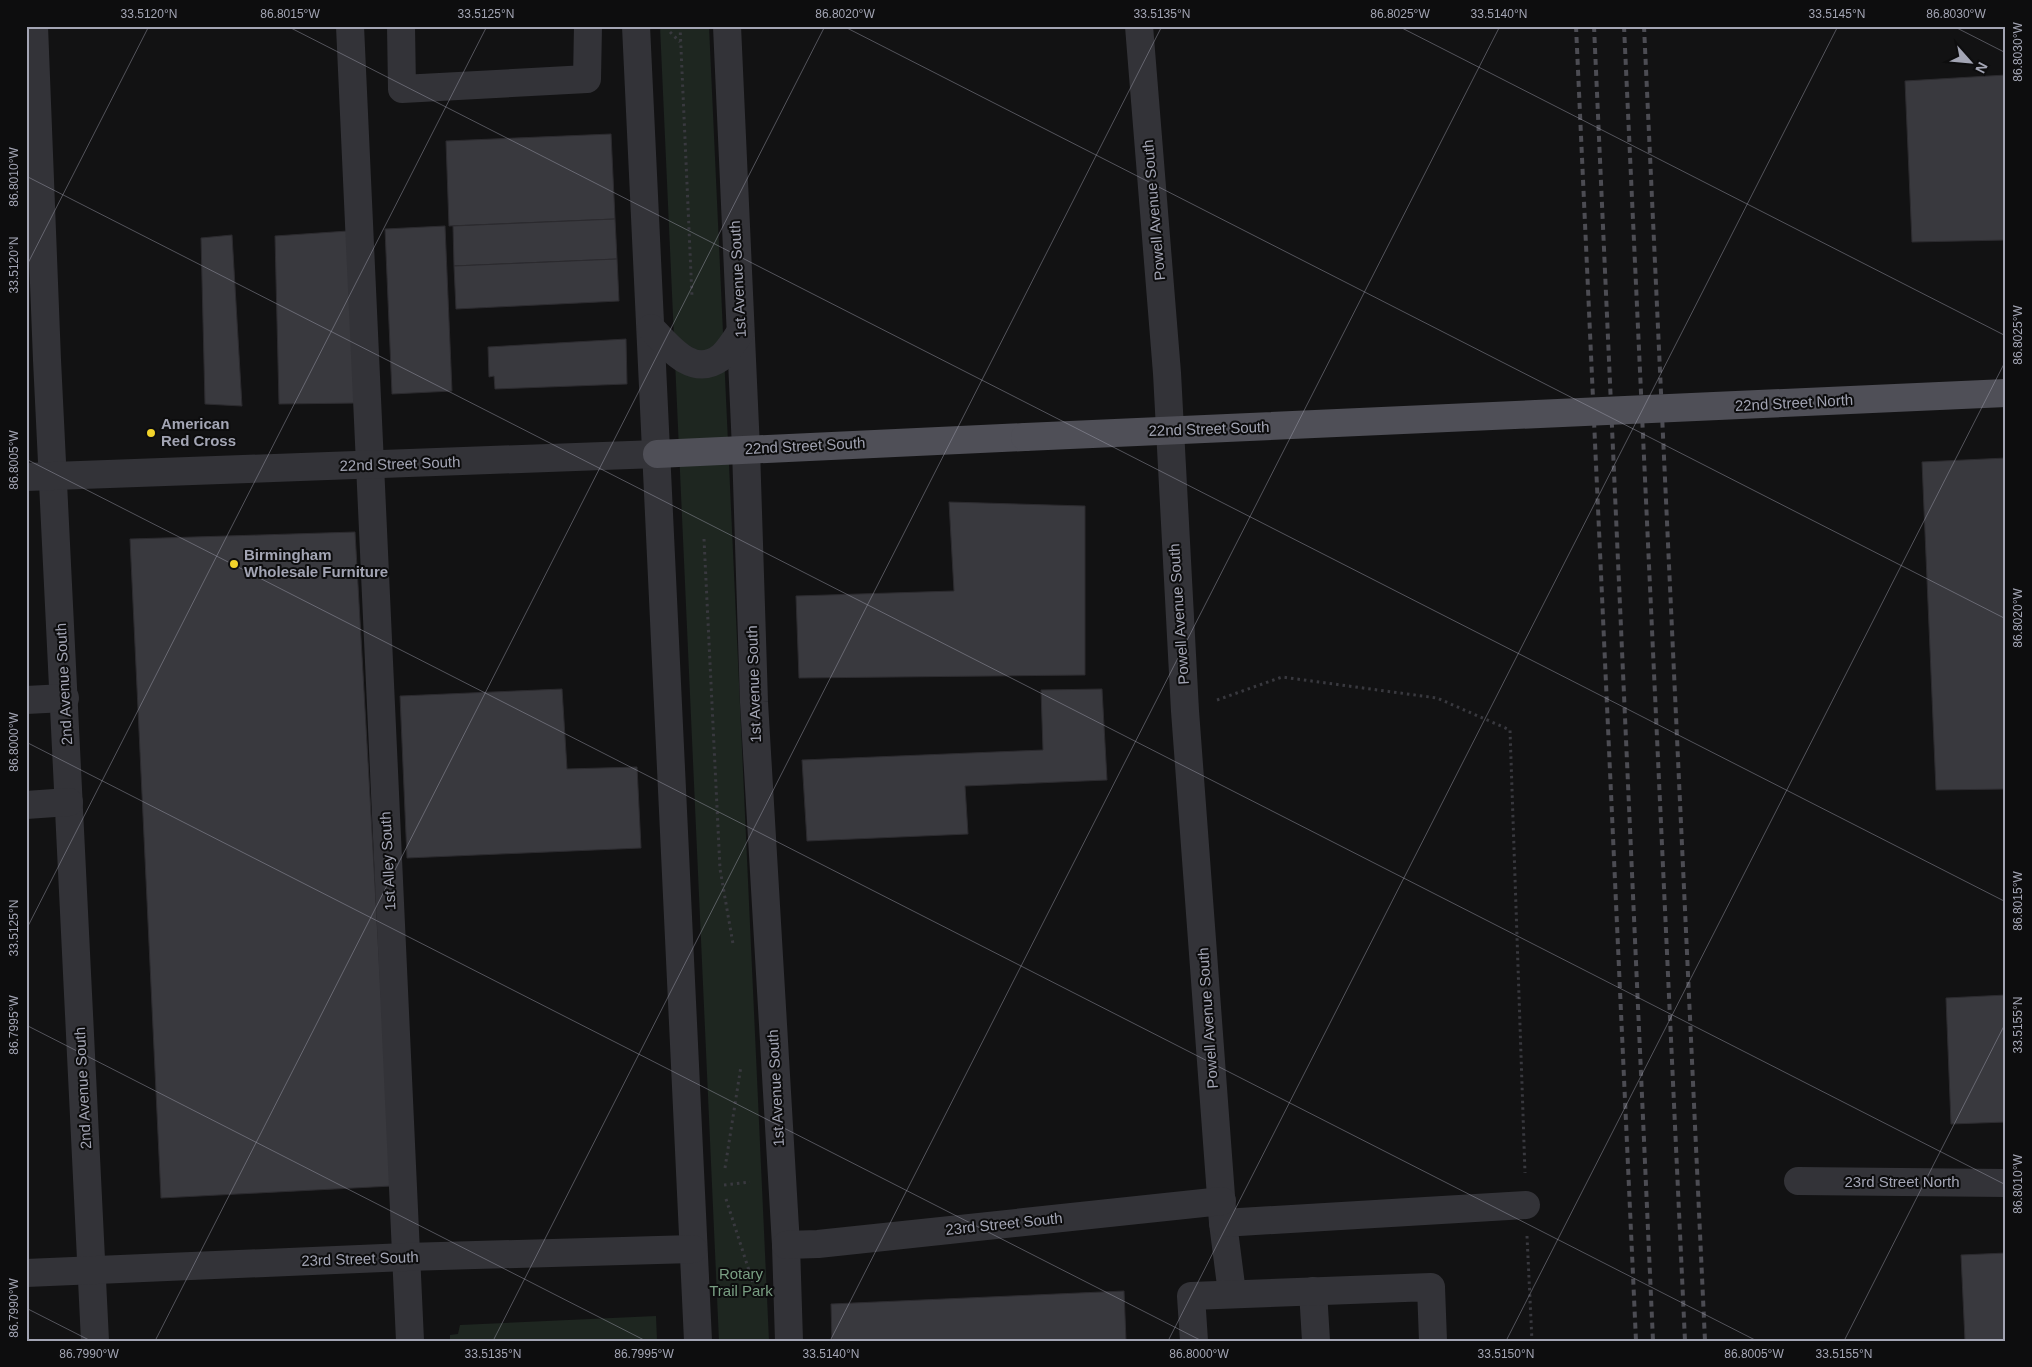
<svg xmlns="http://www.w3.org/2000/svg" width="2032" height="1367" font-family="Helvetica,sans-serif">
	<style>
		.green { fill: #1e2620 }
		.building { fill: #39393e; stroke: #2c2b2f }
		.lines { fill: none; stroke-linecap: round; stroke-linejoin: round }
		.path { stroke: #39393f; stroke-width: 3; stroke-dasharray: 2.5 4; stroke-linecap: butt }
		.minor { stroke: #333338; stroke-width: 28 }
		.major { stroke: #4f4f57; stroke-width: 28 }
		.rail { stroke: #4c4c53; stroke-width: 4; stroke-dasharray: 6 5; stroke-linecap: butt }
		.major-bridge { stroke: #4f4f57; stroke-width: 28 }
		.ticks { fill: none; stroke: #a3a5b4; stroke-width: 1; stroke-opacity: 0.45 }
		.poi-dot { fill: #f2d32b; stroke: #0d0d0e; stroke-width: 2 }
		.labels { text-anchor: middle; stroke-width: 4; stroke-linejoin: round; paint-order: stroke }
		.street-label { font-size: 15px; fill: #a3a5b4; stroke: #0d0d0e }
		.poi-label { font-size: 15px; font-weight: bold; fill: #a3a5b4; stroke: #0d0d0e; text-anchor: start }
		.park-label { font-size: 15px; fill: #799f83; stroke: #0d0d0e }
		.neatline { fill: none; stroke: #a3a5b4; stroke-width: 2 }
		.ticks-label { font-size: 12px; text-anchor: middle; fill: #a3a5b4 }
	</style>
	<rect width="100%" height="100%" fill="#121213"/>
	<g class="green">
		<polygon points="660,26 709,26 769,1341 719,1341"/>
		<polygon points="656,1316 657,1341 450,1341 450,1335 458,1334 460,1325"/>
	</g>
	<g class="building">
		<polygon points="2006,75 2006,240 1912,242 1905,81"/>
		<polygon points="611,134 615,219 449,226 446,141"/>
		<polygon points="615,219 617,259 454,266 453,226"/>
		<polygon points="445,226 452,391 392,394 385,229"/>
		<polygon points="348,231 359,403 279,404 275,236"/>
		<polygon points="232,235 242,406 205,404 201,238"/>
		<polygon points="617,259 619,301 456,309 454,266"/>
		<polygon points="626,339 627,384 495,389 494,376 489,377 488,347"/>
		<polygon points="2006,458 2006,789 1936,790 1922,462"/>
		<polygon points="949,502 1085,506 1085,675 799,678 796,596 954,591"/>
		<polygon points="355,532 392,1186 161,1198 130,539"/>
		<polygon points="562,689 567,769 637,767 641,848 407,858 400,696"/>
		<polygon points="1102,689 1107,780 965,786 968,834 807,841 802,760 1043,750 1041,690"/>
		<polygon points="2006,995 2006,1122 1951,1124 1946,998"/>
		<polygon points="26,1160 28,1208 26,1208"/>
		<polygon points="2006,1253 2006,1341 1965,1341 1961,1255"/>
		<polygon points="1124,1291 1126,1341 832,1341 831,1304"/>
	</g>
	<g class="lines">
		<g class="path">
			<polyline points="680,26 692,297"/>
			<polyline points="670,32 680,42"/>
			<polyline points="704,539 720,869 733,944"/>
			<polyline points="1217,700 1282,677 1437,698 1510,730 1525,1173"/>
			<polyline points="725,1168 741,1066"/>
			<polyline points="724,1185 750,1182"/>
			<polyline points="726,1199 753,1283"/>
			<polyline points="1527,1236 1532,1341"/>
		</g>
		<g class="minor">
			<polyline points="34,26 47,360 95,1341"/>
			<polyline points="350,26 410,1341"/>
			<polyline points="401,26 402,89 587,79 588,26"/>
			<polyline points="636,26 698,1341"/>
			<polyline points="727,26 746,449 754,702 786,1245 789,1341"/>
			<polyline points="1139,26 1167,373 1185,711 1223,1223 1232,1293"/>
			<path d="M 651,328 C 668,346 692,378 720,358 C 728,352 734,341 740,333"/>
			<polyline points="26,477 657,454"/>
			<polyline points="26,700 65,698"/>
			<polyline points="26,805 69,802"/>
			<polyline points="1798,1181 2006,1183"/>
			<polyline points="1223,1223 1526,1205"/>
			<polyline points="786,1245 818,1244 1222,1201"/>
			<polyline points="26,1273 406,1257 693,1249"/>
			<polyline points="1313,1291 1316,1341"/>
			<polyline points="1194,1341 1191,1296 1431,1287 1433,1341"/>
		</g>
		<polyline class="major" points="657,454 1025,437"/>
		<g class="rail">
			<polyline points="1576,26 1636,1341"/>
			<polyline points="1594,26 1653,1341"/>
			<polyline points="1624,26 1685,1341"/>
			<polyline points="1644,26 1705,1341"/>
		</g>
		<polyline class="major-bridge" points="1025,437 2006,393"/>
	</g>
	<path class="ticks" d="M 287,26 L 2006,902M 843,26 L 2006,619M 1398,26 L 2006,336M 1953,26 L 2006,53M 26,176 L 2006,1185M 26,267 L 149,26M 26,459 L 1757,1341M 26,742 L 1202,1341M 26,930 L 487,26M 26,1025 L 646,1341M 26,1308 L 91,1341M 155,1341 L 825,26M 493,1341 L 1162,26M 830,1341 L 1500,26M 1168,1341 L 1838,26M 1506,1341 L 2006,360M 1844,1341 L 2006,1022"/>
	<g class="poi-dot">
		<circle cx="151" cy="433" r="5"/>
		<circle cx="234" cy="564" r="5"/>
	</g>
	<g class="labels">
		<g class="street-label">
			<text transform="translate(1154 210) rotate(-95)" y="5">Powell Avenue South</text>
			<text transform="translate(738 279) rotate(-93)" y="5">1st Avenue South</text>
			<text transform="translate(1794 403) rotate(-3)" y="5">22nd Street North</text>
			<text transform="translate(1209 429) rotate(-2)" y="5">22nd Street South</text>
			<text transform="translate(805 446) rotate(-3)" y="5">22nd Street South</text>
			<text transform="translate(400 464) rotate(-2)" y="5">22nd Street South</text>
			<text transform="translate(1179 614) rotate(-94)" y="5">Powell Avenue South</text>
			<text transform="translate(64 684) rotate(-93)" y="5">2nd Avenue South</text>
			<text transform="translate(754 684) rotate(-92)" y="5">1st Avenue South</text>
			<text transform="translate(388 861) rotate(-93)" y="5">1st Alley South</text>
			<text transform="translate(1208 1018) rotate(-94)" y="5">Powell Avenue South</text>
			<text transform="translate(83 1088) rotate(-93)" y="5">2nd Avenue South</text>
			<text transform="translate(776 1088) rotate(-93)" y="5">1st Avenue South</text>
			<text x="1902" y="1187">23rd Street North</text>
			<text transform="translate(1004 1224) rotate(-6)" y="5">23rd Street South</text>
			<text transform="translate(360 1259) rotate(-2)" y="5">23rd Street South</text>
		</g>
		<g class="poi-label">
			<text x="161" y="429">American<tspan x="161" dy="17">Red Cross</tspan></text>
			<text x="244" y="560">Birmingham<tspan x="244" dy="17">Wholesale Furniture</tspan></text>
		</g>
		<g class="park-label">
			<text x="741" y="1279">Rotary<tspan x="741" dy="17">Trail Park</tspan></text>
		</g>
	</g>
	<rect width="2032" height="1367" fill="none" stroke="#0d0d0e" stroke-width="55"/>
	<g transform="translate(1970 62) rotate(117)" stroke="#0d0d0e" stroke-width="4" paint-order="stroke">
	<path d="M0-4L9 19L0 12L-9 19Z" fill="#a3a5b4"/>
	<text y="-8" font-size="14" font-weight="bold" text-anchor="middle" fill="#a3a5b4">N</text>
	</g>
	<rect x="28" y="28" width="1976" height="1312" class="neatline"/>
	<g class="ticks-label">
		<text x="149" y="18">33.5120°N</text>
		<text x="290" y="18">86.8015°W</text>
		<text x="486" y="18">33.5125°N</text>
		<text x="845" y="18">86.8020°W</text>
		<text x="1162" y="18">33.5135°N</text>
		<text x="1400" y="18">86.8025°W</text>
		<text x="1499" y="18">33.5140°N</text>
		<text x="1837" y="18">33.5145°N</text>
		<text x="1956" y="18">86.8030°W</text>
		<text transform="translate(2018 52) rotate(-90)" y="4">86.8030°W</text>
		<text transform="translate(14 177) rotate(-90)" y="4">86.8010°W</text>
		<text transform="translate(14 265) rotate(-90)" y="4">33.5120°N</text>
		<text transform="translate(2018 335) rotate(-90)" y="4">86.8025°W</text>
		<text transform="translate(14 460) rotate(-90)" y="4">86.8005°W</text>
		<text transform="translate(2018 618) rotate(-90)" y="4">86.8020°W</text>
		<text transform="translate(14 742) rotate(-90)" y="4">86.8000°W</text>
		<text transform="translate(2018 901) rotate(-90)" y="4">86.8015°W</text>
		<text transform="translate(14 928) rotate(-90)" y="4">33.5125°N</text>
		<text transform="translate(2018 1025) rotate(-90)" y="4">33.5155°N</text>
		<text transform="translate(14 1025) rotate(-90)" y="4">86.7995°W</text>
		<text transform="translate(2018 1184) rotate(-90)" y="4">86.8010°W</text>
		<text transform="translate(14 1308) rotate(-90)" y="4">86.7990°W</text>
		<text x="89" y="1358">86.7990°W</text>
		<text x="493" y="1358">33.5135°N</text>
		<text x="644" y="1358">86.7995°W</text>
		<text x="831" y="1358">33.5140°N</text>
		<text x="1199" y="1358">86.8000°W</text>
		<text x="1506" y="1358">33.5150°N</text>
		<text x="1754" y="1358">86.8005°W</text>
		<text x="1844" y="1358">33.5155°N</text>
	</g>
</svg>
